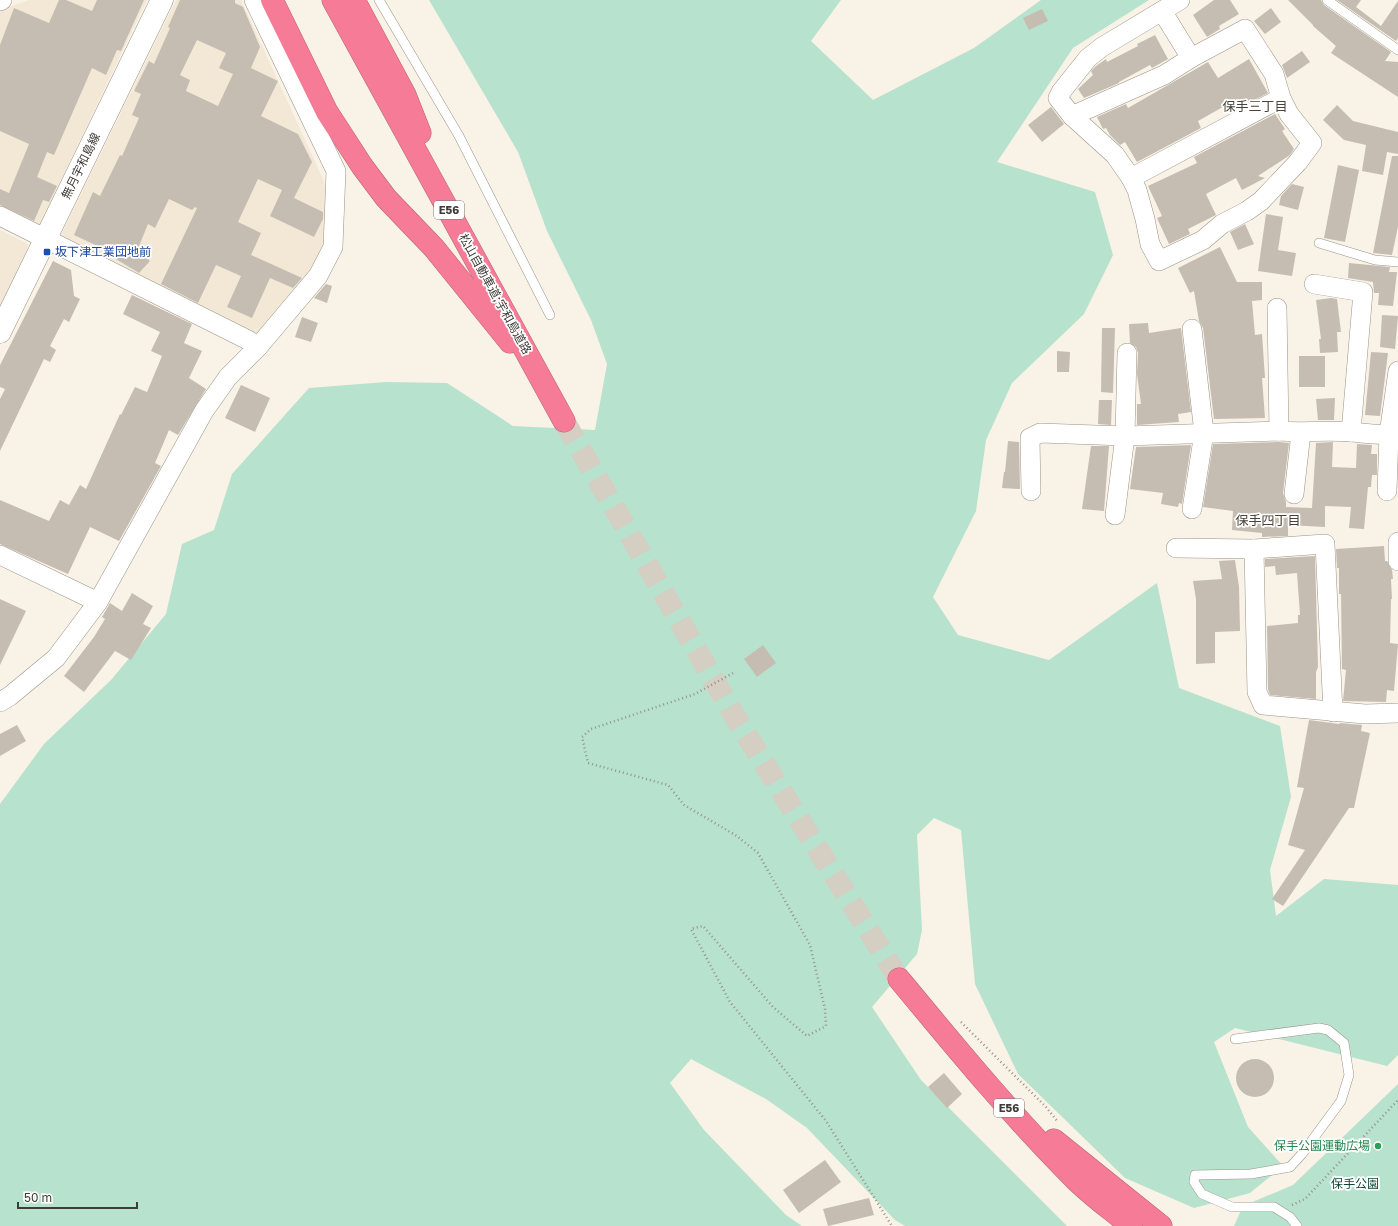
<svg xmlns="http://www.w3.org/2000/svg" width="1398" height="1226" font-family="'Golos Text','Noto Sans JP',sans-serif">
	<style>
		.built { fill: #f2e8d5 }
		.green { fill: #b7e2ce }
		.building { fill: #c6bdb2; fill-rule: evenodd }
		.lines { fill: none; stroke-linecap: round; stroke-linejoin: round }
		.motorway-tunnel { stroke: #d4cec3; stroke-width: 22; stroke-dasharray: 22 11; stroke-linecap: butt }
		.service-casing { stroke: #9a9488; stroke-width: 10 }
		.minor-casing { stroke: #9a9488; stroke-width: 20 }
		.secondary-casing { stroke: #9a9488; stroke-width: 23 }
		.motorway-casing { stroke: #b66575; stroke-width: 23 }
		.path { stroke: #969289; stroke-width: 2.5; stroke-dasharray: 1 3; stroke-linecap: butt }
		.service { stroke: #fff; stroke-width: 9 }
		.minor { stroke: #fff; stroke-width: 19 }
		.secondary { stroke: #fff; stroke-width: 22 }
		.motorway { stroke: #f67b96; stroke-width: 22 }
		.transit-dot { fill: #1a4fb4; stroke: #fff; stroke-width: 1.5 }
		.leisure-dot { fill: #2e9e5b; stroke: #fff; stroke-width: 1.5 }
		.labels { text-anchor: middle; stroke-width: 3.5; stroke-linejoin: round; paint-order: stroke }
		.shield { fill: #fff; stroke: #797774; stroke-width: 1 }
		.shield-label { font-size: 11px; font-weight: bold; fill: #3f3d38 }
		.street-label { font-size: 12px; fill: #3f3d38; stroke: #fff }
		.transit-label { font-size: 12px; fill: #164399; stroke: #fff; text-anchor: start }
		.leisure-label { font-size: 12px; fill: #27864d; stroke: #fff; text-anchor: end }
		.park-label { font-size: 12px; fill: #0f4734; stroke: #fff }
		.neighbourhood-label { font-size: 13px; fill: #484339; stroke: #fff }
	</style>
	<rect width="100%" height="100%" fill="#f9f2e6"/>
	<g class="built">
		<polygon points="29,0 147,0 40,224 34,225 0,208 0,10"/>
		<polygon points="176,0 241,0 323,179 329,204 327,242 319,261 260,332 251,334 64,243 61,235"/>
		<polygon points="0,230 28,244 27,251 0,306"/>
	</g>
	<g class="green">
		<polygon points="429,0 841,0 811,41 873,100 974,48 1041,0 1149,0 1073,48 997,162 1095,192 1113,255 1084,314 1012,383 986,440 976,511 933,597 958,635 1049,660 1157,583 1179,688 1280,726 1291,797 1270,870 1276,916 1324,879 1398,885 1398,1055 1387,1066 1235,1028 1214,1042 1248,1127 1283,1166 1250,1193 1194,1208 1125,1178 1018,1074 975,984 961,830 934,818 917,835 922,930 917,954 872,1007 921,1080 1067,1226 905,1226 895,1220 807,1128 766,1099 691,1059 670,1083 704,1130 786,1215 802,1226 0,1226 0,804 44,744 111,680 166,614 182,544 214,530 232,474 309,388 386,382 447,383 513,426 595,430 607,364 591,320 547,231 518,152"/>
		<polygon points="1398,1084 1398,1226 1234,1226 1243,1206 1293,1185"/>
	</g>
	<g class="building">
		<polygon points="59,0 66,0 92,11 97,0 144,0 121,51 117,50 106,75 92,68 54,155 47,152 37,177 57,186 49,202 43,200 34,221 0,205 0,189 9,193 29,144 0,131 0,45 14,8 49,23"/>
		<path d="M 180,0 L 235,0 L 235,3 L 243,7 L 260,47 L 251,68 L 278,81 L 261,116 L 298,134 L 312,162 L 294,198 L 323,212 L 323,219 L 314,237 L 270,216 L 282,190 L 258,179 L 238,222 L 261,233 L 251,255 L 302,278 L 293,288 L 270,278 L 252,318 L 227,307 L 241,276 L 216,265 L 198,303 L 161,284 L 197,208 L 195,207 L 192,210 L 169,199 L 155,228 L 148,224 L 137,251 L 150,261 L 139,273 L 116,259 L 119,256 L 74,235 L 93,192 L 100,196 L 120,155 L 122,156 L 139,118 L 132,115 L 141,94 L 134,91 L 149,61 L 154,64 L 170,28 L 168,27 ZM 197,40 L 226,53 L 219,68 L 233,74 L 218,106 L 186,91 L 190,80 L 180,75 Z"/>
		<polygon points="1214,0 1230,0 1239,14 1219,26 1220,29 1207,37 1193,15"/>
		<polygon points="1288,0 1321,0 1324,5 1391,52 1385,61 1398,62 1398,97 1331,53 1336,46 1313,26 1313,25"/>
		<polygon points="1337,0 1361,0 1356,7 1381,26 1398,1 1398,38 1396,41"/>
		<polygon points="1271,8 1281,22 1265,34 1254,21"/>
		<polygon points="1042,9 1048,21 1029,30 1023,18"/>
		<polygon points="1155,35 1168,59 1152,68 1150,65 1119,82 1119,83 1084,98 1078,89 1093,75 1091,71 1096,66 1106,59 1107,62 1138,46 1137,44"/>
		<polygon points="1302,51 1310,62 1287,78 1282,65"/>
		<polygon points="1249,59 1268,93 1241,107 1237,99 1198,121 1201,128 1137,162 1125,142 1120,145 1110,135 1106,128 1103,129 1097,117 1126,104 1128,108 1208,62 1218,78"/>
		<polygon points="1337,105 1353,121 1398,132 1398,154 1387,152 1383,175 1362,171 1366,145 1344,140 1323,120"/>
		<polygon points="1051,107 1064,124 1042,142 1028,125"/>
		<polygon points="1275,114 1285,129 1282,131 1294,149 1290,155 1258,176 1265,178 1242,190 1236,178 1206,194 1216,215 1188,229 1190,234 1169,244 1157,218 1162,216 1148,186 1197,163 1194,157"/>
		<polygon points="1392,156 1398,156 1398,227 1392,255 1373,253"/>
		<polygon points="1338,165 1359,170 1345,242 1324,238"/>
		<polygon points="1292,184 1304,187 1298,210 1279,205 1281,196"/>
		<polygon points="1266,214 1283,217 1278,250 1296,253 1292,276 1258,271"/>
		<polygon points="1245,224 1254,244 1238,250 1230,232"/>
		<polygon points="1220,247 1237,282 1262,282 1262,300 1252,301 1255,335 1262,334 1265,378 1262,378 1265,418 1214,419 1203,328 1199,321 1194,291 1190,293 1178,268"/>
		<polygon points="53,261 71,270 74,296 80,299 69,322 64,319 50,346 56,350 50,362 44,359 0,451 0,399 5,389 0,387 0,365"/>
		<polygon points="1349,263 1390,267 1389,272 1397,272 1393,306 1378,305 1379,293 1374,293 1373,282 1348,278"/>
		<polygon points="326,284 332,286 327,303 314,298"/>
		<polygon points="132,295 192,324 184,343 202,351 189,378 206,389 178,435 169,430 155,463 161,466 119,541 90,527 68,574 0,544 0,500 49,521 60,500 69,505 80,485 86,489 120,414 121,415 135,387 147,392 162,356 151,351 160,332 123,314"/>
		<polygon points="1331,298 1337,299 1341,332 1337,332 1338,352 1320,353 1319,339 1321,339 1316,300"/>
		<polygon points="1382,315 1398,316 1395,349 1380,347"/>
		<polygon points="302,317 318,323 311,342 295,337"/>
		<polygon points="1148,323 1149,333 1181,328 1191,412 1178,414 1179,422 1137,425 1137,404 1141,404 1137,374 1138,353 1136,347 1130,343 1129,324"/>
		<polygon points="1102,328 1115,328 1113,393 1101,392"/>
		<polygon points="1057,351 1070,352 1069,372 1057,372"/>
		<polygon points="1371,352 1388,353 1380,416 1365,415"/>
		<rect x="1299" y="356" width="26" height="31"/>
		<polygon points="241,385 270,398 255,432 225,418"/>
		<polygon points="1335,398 1334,420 1318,420 1316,399"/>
		<polygon points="1099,400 1112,400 1111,425 1098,424"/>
		<polygon points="1008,441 1019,442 1020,489 1002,488 1004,472 1005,472"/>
		<polygon points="1279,442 1289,443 1283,493 1286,502 1286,507 1312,508 1316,443 1333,442 1332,467 1356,468 1357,444 1372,445 1371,454 1377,454 1377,475 1372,475 1371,487 1368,487 1364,529 1349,528 1351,507 1325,506 1325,527 1288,525 1288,536 1262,537 1262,533 1232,530 1233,511 1203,507 1213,444"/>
		<polygon points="1191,445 1182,504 1179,503 1178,507 1161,504 1163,493 1130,489 1136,447"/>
		<polygon points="1091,446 1109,446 1104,511 1082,509"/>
		<polygon points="1384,546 1385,561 1387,561 1392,570 1393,579 1391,579 1392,599 1391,599 1390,643 1398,644 1394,691 1387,690 1386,702 1343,701 1346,670 1342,669 1341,594 1339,594 1339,568 1337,568 1336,549"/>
		<polygon points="1315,556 1318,667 1316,672 1316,699 1270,695 1268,689 1267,626 1298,623 1298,615 1300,615 1297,573 1276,575 1275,566 1265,567 1265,559"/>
		<polygon points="1235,560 1239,587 1240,631 1215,632 1215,663 1196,664 1196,599 1193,581 1222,579 1219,561"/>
		<polygon points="132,593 153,606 143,624 151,628 131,660 115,651 84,692 64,676 94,637 105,619 102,617 110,603 122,611"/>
		<polygon points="0,599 26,611 0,665"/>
		<polygon points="763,645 776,663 757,677 744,659"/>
		<polygon points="1309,720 1339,724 1340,723 1362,725 1361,731 1370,733 1354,808 1349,808 1283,906 1272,899 1305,850 1288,845 1304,788 1297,787"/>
		<polygon points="17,725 26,741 0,756 0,734"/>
		<circle cx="1255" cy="1078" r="19"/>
		<polygon points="944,1073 962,1094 947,1108 928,1087"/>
		<polygon points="825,1160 841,1182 799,1213 783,1190"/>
		<polygon points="869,1198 874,1215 828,1226 823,1209"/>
	</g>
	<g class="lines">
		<polyline class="motorway-tunnel" points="564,421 737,720 899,979"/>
		<defs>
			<g id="service">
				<polyline points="379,0 459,136 550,315"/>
				<polyline points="1327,0 1398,50"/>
				<polyline points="1319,243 1375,260 1398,262"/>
				<polyline points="1235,1039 1319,1028 1328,1030 1344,1043 1349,1075 1341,1101 1302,1154 1290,1167 1251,1174 1195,1175 1194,1182 1202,1194 1232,1207 1274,1207 1290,1217 1297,1226"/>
			</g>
			<g id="minor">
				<polyline points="1180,0 1102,47 1088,58 1061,92 1058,98 1072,116 1164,75 1191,58"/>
				<polyline points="0,1 2,0"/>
				<polyline points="1072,116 1115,155 1131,178 1281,98"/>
				<polyline points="1131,178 1137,190 1145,219 1150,244 1159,261 1203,240 1222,224 1247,211 1261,201 1298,162 1312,143 1289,114 1281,98 1274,74 1245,29 1191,58 1162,11"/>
				<polyline points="0,216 248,340 258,347"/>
				<polyline points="1314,284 1363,292 1351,432"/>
				<polyline points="1277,308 1279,431"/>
				<path d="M 1031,491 L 1030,438 L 1040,433 L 1125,436 L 1279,431 C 1303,433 1327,430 1351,432 C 1364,433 1375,435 1389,434"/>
				<polyline points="1387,491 1389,434 1398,371"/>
				<polyline points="1294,494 1301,433"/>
				<polyline points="1192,509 1204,433 1192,329"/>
				<polyline points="1115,515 1125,436 1127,353"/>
				<polyline points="1398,542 1398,561"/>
				<polyline points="1176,548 1254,549 1325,544 1333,712"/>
				<polyline points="1254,549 1257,692 1263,705 1365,714 1398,713"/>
				<polyline points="0,555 98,602"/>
				<polyline points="0,702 10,696 56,658 98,602 204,411 228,377 258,347 318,276 333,247 336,171 254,0"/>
			</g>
			<polyline id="secondary" points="0,332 162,0"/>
			<g id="motorway">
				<polyline points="272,0 327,112 362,166 386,198 434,248 510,342"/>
				<polyline points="333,0 564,421"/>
				<polyline points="354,0 405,95 420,133"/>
				<path d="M 899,979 C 956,1048 1012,1116 1075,1179 C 1092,1196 1112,1210 1131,1226"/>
				<polyline points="1054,1140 1161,1226"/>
			</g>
		</defs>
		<use href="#service" class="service-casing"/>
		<use href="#minor" class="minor-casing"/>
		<use href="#secondary" class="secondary-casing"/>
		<use href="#motorway" class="motorway-casing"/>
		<g class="path">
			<polyline points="733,673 695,694 591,729 582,737 588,763 668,785 684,805 737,836 758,853 810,945 825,1009 826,1026 807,1036 773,1007 703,926 691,929 730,1002 826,1121 892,1226"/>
			<polyline points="961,1022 1046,1107 1058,1122"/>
			<polyline points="1292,1205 1305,1199 1398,1100"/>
		</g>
		<use href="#service" class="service"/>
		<use href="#minor" class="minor"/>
		<use href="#secondary" class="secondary"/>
		<use href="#motorway" class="motorway"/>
	</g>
	<rect class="transit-dot" x="43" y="248" width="8" height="8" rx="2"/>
	<circle class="leisure-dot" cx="1378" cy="1146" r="4"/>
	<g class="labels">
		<g class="shield">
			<rect x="434" y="201" width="30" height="18" rx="3"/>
			<rect x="994" y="1099" width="30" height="18" rx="3"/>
		</g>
		<g class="shield-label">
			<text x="449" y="214">E56</text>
			<text x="1009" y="1112">E56</text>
		</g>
		<g class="street-label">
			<text transform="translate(81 166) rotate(-64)" y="4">無月宇和島線</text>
			<text transform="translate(495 294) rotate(61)" y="4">松山自動車道;宇和島道路</text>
		</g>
		<g class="transit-label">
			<text x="55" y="256">坂下津工業団地前</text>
		</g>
		<g class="leisure-label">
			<text x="1370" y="1150">保手公園運動広場</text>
		</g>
		<g class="park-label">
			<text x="1355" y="1188">保手公園</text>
		</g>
		<g class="neighbourhood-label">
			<text x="1255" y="111">保手三丁目</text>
			<text x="1268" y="525">保手四丁目</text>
		</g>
	</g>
	<path d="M18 1202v6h119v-6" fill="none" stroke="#3f3d38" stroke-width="2"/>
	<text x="24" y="1202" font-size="12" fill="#3f3d38" stroke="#ffffff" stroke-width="3" paint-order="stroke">50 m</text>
</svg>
